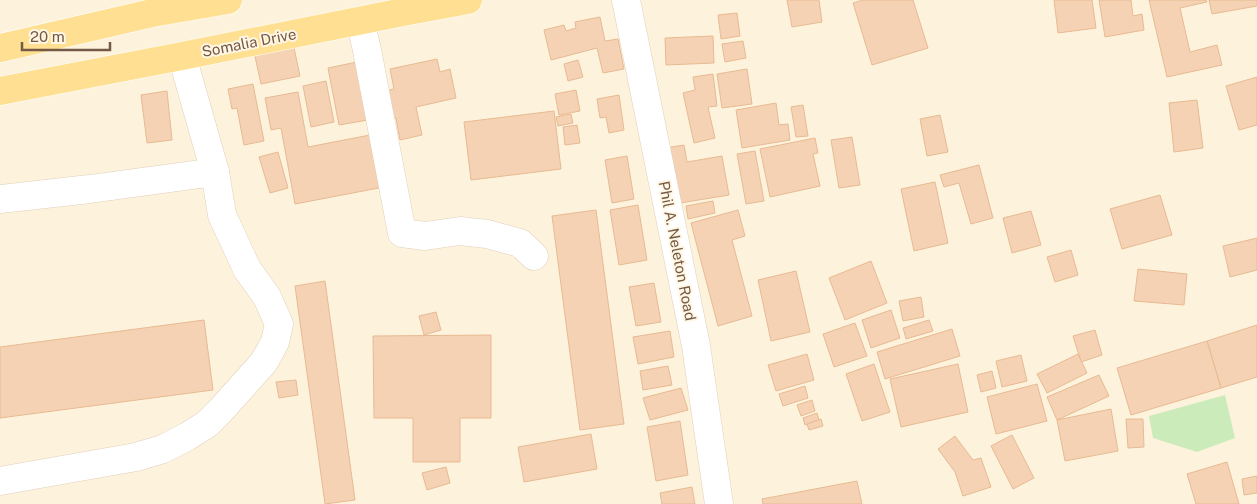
<svg xmlns="http://www.w3.org/2000/svg" width="1257" height="504" font-family="'Public Sans',sans-serif">
	<style>
		.green { fill: #cbebbb }
		.building { fill: #f4d2b3; stroke: #e8ba92 }
		.lines { fill: none; stroke-linecap: round; stroke-linejoin: round }
		.minor-casing { stroke: #e1cfb9; stroke-width: 29 }
		.major-casing { stroke: #fff; stroke-width: 29 }
		.minor { stroke: #fff; stroke-width: 28 }
		.major { stroke: #ffe092; stroke-width: 28 }
		.labels { text-anchor: middle; stroke-width: 4; stroke-linejoin: round; paint-order: stroke }
		.street-label { font-size: 15px; fill: #745945; stroke: #fff7e4 }
	</style>
	<rect width="100%" height="100%" fill="#fdf3dd"/>
	<polygon class="green" points="1225,395 1235,438 1197,452 1153,438 1149,416"/>
	<g class="building">
		<polygon points="787,0 819,0 822,22 792,27"/>
		<polygon points="863,0 913,0 928,48 872,65 853,3"/>
		<polygon points="1054,0 1092,0 1096,28 1058,33"/>
		<polygon points="1099,0 1131,0 1133,16 1142,14 1144,30 1105,37"/>
		<polygon points="1149,0 1206,0 1207,2 1180,8 1190,52 1217,45 1222,65 1167,77"/>
		<polygon points="1209,0 1257,0 1257,6 1212,14"/>
		<polygon points="737,13 740,36 721,39 718,15"/>
		<polygon points="600,17 605,41 618,39 624,69 603,73 597,48 551,60 544,30 564,25 566,31 576,28 575,22"/>
		<polygon points="713,36 714,63 666,65 665,38"/>
		<polygon points="743,41 746,58 725,62 722,44"/>
		<polygon points="293,43 300,76 261,84 254,52"/>
		<polygon points="437,59 440,72 450,69 456,98 416,107 422,135 400,140 396,118 387,120 380,92 394,89 390,69"/>
		<polygon points="578,60 583,77 568,81 564,64"/>
		<polygon points="357,62 368,120 339,125 328,68"/>
		<polygon points="747,69 752,104 722,108 717,74"/>
		<polygon points="713,74 717,106 708,107 715,138 694,143 683,93 695,90 693,77"/>
		<polygon points="1257,77 1257,125 1239,130 1226,86"/>
		<polygon points="326,81 334,122 311,127 303,86"/>
		<polygon points="253,84 264,141 244,145 237,108 232,109 228,89"/>
		<polygon points="576,90 580,111 559,115 555,94"/>
		<polygon points="167,91 172,140 147,143 141,95"/>
		<polygon points="298,92 308,147 375,134 384,187 295,204 281,128 271,130 265,98"/>
		<polygon points="619,95 624,130 609,133 606,117 600,118 597,99"/>
		<polygon points="1197,100 1203,148 1174,152 1169,103"/>
		<polygon points="776,103 779,125 788,124 790,140 742,148 736,110"/>
		<polygon points="803,105 808,136 796,137 791,107"/>
		<polygon points="554,111 561,169 471,180 464,122"/>
		<polygon points="571,114 573,123 558,126 556,117"/>
		<polygon points="940,115 948,152 927,156 920,119"/>
		<polygon points="577,125 580,143 565,145 563,127"/>
		<polygon points="852,137 860,185 839,188 831,140"/>
		<polygon points="815,138 818,153 813,154 820,186 770,197 760,149"/>
		<polygon points="684,145 687,162 722,156 729,195 674,204 666,148"/>
		<polygon points="755,151 764,201 746,204 737,154"/>
		<polygon points="278,152 288,188 270,193 259,157"/>
		<polygon points="627,156 634,199 612,203 605,160"/>
		<polygon points="979,165 993,218 971,224 959,183 944,187 940,175"/>
		<polygon points="935,182 948,243 914,251 901,189"/>
		<polygon points="1160,195 1172,235 1122,249 1110,209"/>
		<polygon points="713,201 715,213 688,219 686,206"/>
		<polygon points="638,205 647,260 619,265 610,210"/>
		<polygon points="596,210 624,424 580,430 552,216"/>
		<polygon points="738,210 745,236 732,240 752,316 718,326 691,223"/>
		<polygon points="1031,211 1041,245 1012,253 1003,218"/>
		<polygon points="1257,238 1257,270 1230,277 1223,246"/>
		<polygon points="1071,250 1078,275 1055,282 1047,257"/>
		<polygon points="871,261 887,303 845,320 829,278"/>
		<polygon points="1138,269 1187,274 1184,305 1134,301"/>
		<polygon points="796,271 810,332 771,341 758,280"/>
		<polygon points="325,281 355,500 325,504 295,286"/>
		<polygon points="654,283 661,322 636,326 629,287"/>
		<polygon points="921,297 924,317 903,321 899,301"/>
		<polygon points="891,310 900,338 871,348 862,320"/>
		<polygon points="436,312 441,330 424,335 419,316"/>
		<polygon points="204,320 213,390 0,418 0,347"/>
		<polygon points="929,320 933,331 906,339 903,328"/>
		<polygon points="855,323 867,356 834,367 823,334"/>
		<polygon points="1257,325 1257,377 1221,388 1207,341"/>
		<polygon points="952,329 960,356 885,379 877,352"/>
		<polygon points="1095,330 1102,355 1081,362 1073,336"/>
		<polygon points="670,331 674,357 638,364 633,337"/>
		<polygon points="491,335 491,418 460,418 460,462 413,462 413,418 374,418 373,336"/>
		<polygon points="1207,341 1221,388 1131,415 1117,368"/>
		<polygon points="807,354 814,380 776,391 768,365"/>
		<polygon points="1078,354 1087,373 1047,393 1037,374"/>
		<polygon points="1021,355 1027,381 1002,387 996,361"/>
		<polygon points="874,364 890,412 862,421 846,374"/>
		<polygon points="958,364 968,412 901,427 890,379"/>
		<polygon points="668,366 672,385 643,390 640,371"/>
		<polygon points="992,371 996,388 981,392 977,375"/>
		<polygon points="1099,375 1109,396 1057,420 1047,397"/>
		<polygon points="296,380 298,395 279,398 276,382"/>
		<polygon points="1037,384 1047,421 996,434 987,397"/>
		<polygon points="805,386 808,398 783,406 779,394"/>
		<polygon points="681,388 688,410 650,420 643,398"/>
		<polygon points="812,400 815,411 801,416 797,405"/>
		<polygon points="1111,409 1118,451 1065,461 1057,420"/>
		<polygon points="817,413 819,420 805,425 803,418"/>
		<polygon points="821,419 823,426 809,430 807,424"/>
		<polygon points="1126,419 1143,419 1144,447 1128,448"/>
		<polygon points="680,421 688,475 656,481 647,427"/>
		<polygon points="591,434 597,469 524,482 518,447"/>
		<polygon points="1012,435 1034,478 1013,489 991,446"/>
		<polygon points="955,436 973,460 981,458 991,487 963,496 955,472 938,449"/>
		<polygon points="1227,462 1239,504 1196,504 1187,474"/>
		<polygon points="446,467 450,483 427,490 422,473"/>
		<polygon points="1257,476 1257,493 1244,495 1242,479"/>
		<polygon points="857,481 862,504 763,504 762,499"/>
		<polygon points="692,487 695,504 662,504 660,493"/>
	</g>
	<g class="lines">
		<defs>
			<g id="minor">
				<polyline points="626,0 696,346 719,504"/>
				<polyline points="360,21 367,50 402,233 425,236 460,231 487,234 520,243 534,256"/>
				<polyline points="0,199 90,189 215,172"/>
				<polyline points="0,481 136,457 163,449 188,436 207,424 221,410 264,362 275,342 279,324 267,297 247,269 222,215 215,172 182,56"/>
			</g>
			<g id="major">
				<polyline points="0,48 152,13 228,0"/>
				<polyline points="0,91 182,56 408,11 468,0"/>
			</g>
		</defs>
		<use href="#minor" class="minor-casing"/>
		<use href="#major" class="major-casing"/>
		<use href="#minor" class="minor"/>
		<use href="#major" class="major"/>
	</g>
	<g class="labels">
		<g class="street-label">
			<text transform="translate(249 43) rotate(-11)" y="5">Somalia Drive</text>
			<text transform="translate(677 251) rotate(79)" y="5">Phil A. Neleton Road</text>
		</g>
	</g>
	<path d="M22 42v8h88v-8" fill="none" stroke="#745945" stroke-width="2.5"/>
	<text x="30" y="42" font-size="15" fill="#745945" stroke="#fff7e4" stroke-width="4" paint-order="stroke">20 m</text>
</svg>
